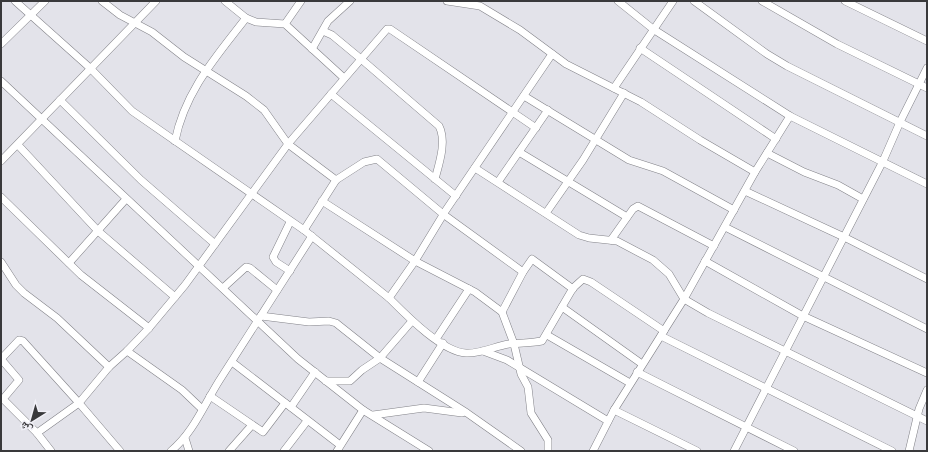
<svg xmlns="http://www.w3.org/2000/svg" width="928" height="452" font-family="'Golos Text','Noto Naskh Arabic',sans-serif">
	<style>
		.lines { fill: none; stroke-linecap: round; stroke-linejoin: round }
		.minor-casing { stroke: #828288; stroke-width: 8 }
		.minor { stroke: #fff; stroke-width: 7 }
	</style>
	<rect width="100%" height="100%" fill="#e3e3ea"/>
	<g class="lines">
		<defs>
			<g id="minor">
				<polyline points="15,1 90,68 132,111 304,230 389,298 415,261 446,210 552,54"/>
				<polyline points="102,1 120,15 152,32 184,57 246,96 264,110 288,144 336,180 304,230"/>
				<polyline points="225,1 246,18 256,22 285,24 344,78"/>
				<polyline points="447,1 480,6 520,30 566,64 641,102 700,140 755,172"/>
				<polyline points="618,1 653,29 790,116 927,184"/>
				<polyline points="694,1 767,54 787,66 927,136"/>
				<polyline points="762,1 837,44 927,88"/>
				<polyline points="845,1 927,41"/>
				<polyline points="285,24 301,1"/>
				<path d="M 323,31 L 332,35 L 361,59 L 439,126 C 447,141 439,164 435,179"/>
				<polyline points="1,44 45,1"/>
				<polyline points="640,48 776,139"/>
				<polyline points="312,49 328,21 350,1"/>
				<polyline points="1,81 298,359 363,410 429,451"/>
				<polyline points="614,88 673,1"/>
				<polyline points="331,94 456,196"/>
				<polyline points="524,96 629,160 663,171 734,210"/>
				<polyline points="60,100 141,180 215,244"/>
				<path d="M 175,141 C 185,91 216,57 246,18"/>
				<polyline points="18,145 98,231 175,297"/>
				<polyline points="519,152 627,217"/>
				<polyline points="767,153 804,172 838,185 863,199"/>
				<polyline points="1,161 156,1"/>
				<polyline points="475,168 579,235 589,238 617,241 653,260 669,274 684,299 708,313 927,421"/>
				<polyline points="336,180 364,162 377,159 443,214 523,272"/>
				<polyline points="498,182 548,110"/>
				<polyline points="745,191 844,237 927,279"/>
				<polyline points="1,197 81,275 149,328"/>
				<polyline points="322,201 415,261 475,292 502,312 514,344 521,374 528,387 531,413 548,440 548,451"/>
				<polyline points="546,213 583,160 624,93"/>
				<polyline points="290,222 273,257 276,262 290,271"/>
				<polyline points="725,227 927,329"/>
				<polyline points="611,240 633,209 638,206 714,246"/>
				<polyline points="705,261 803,316 927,373"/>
				<polyline points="1,262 16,285 24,293 57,318 109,367"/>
				<polyline points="69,263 126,199"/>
				<polyline points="223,288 246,267 250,268 277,290"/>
				<path d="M 389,298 C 406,315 442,352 466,353 C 481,354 495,346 509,344 C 520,343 531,343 542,341 L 573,288 L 583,279 L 591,282 L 664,331"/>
				<polyline points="562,307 642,364"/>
				<polyline points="502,312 523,272 532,259 573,289"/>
				<polyline points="261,316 309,322 329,321 336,323 380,358 467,413 521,451"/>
				<polyline points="547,335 630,383"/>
				<polyline points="661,336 892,451"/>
				<polyline points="436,339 469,289"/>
				<polygon points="19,340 23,341 79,403 37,433 3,399 19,380 1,359"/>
				<polyline points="127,351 182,390 202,409"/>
				<polyline points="483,351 507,360 608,421"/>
				<polyline points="232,362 340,445"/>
				<polyline points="637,372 794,451"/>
				<polyline points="326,381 350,381 362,370 380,358 412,321"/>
				<polyline points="418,382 443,343"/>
				<polyline points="210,396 263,432 285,403"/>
				<polyline points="291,407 315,372"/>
				<polyline points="614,410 697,451"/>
				<polyline points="373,415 424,408 462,413"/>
				<polyline points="37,433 51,451"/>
				<polyline points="185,438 189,451"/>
				<polyline points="120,451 79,403 109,367 127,351 149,328 185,285 288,144 387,29 390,29 536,128"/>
				<path d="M 171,451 C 193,433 204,405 219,381 C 250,333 281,285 312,236"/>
				<polyline points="229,451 252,425"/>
				<polyline points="284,451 307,421"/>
				<polyline points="337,451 363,410"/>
				<polyline points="593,451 614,410 684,299 755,172 790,116"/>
				<polyline points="734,451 883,161 900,122 927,68"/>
				<polyline points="909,451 919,409 927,390"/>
			</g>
		</defs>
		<use href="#minor" class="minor-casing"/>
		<use href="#minor" class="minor"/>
	</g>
	<rect width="928" height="452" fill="none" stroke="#39393b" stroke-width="4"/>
	<g transform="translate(32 420) rotate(217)" stroke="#f1f0f7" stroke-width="3" paint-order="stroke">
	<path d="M0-3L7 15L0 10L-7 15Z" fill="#39393b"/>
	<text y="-6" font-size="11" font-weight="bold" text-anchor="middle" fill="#39393b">ش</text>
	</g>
</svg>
